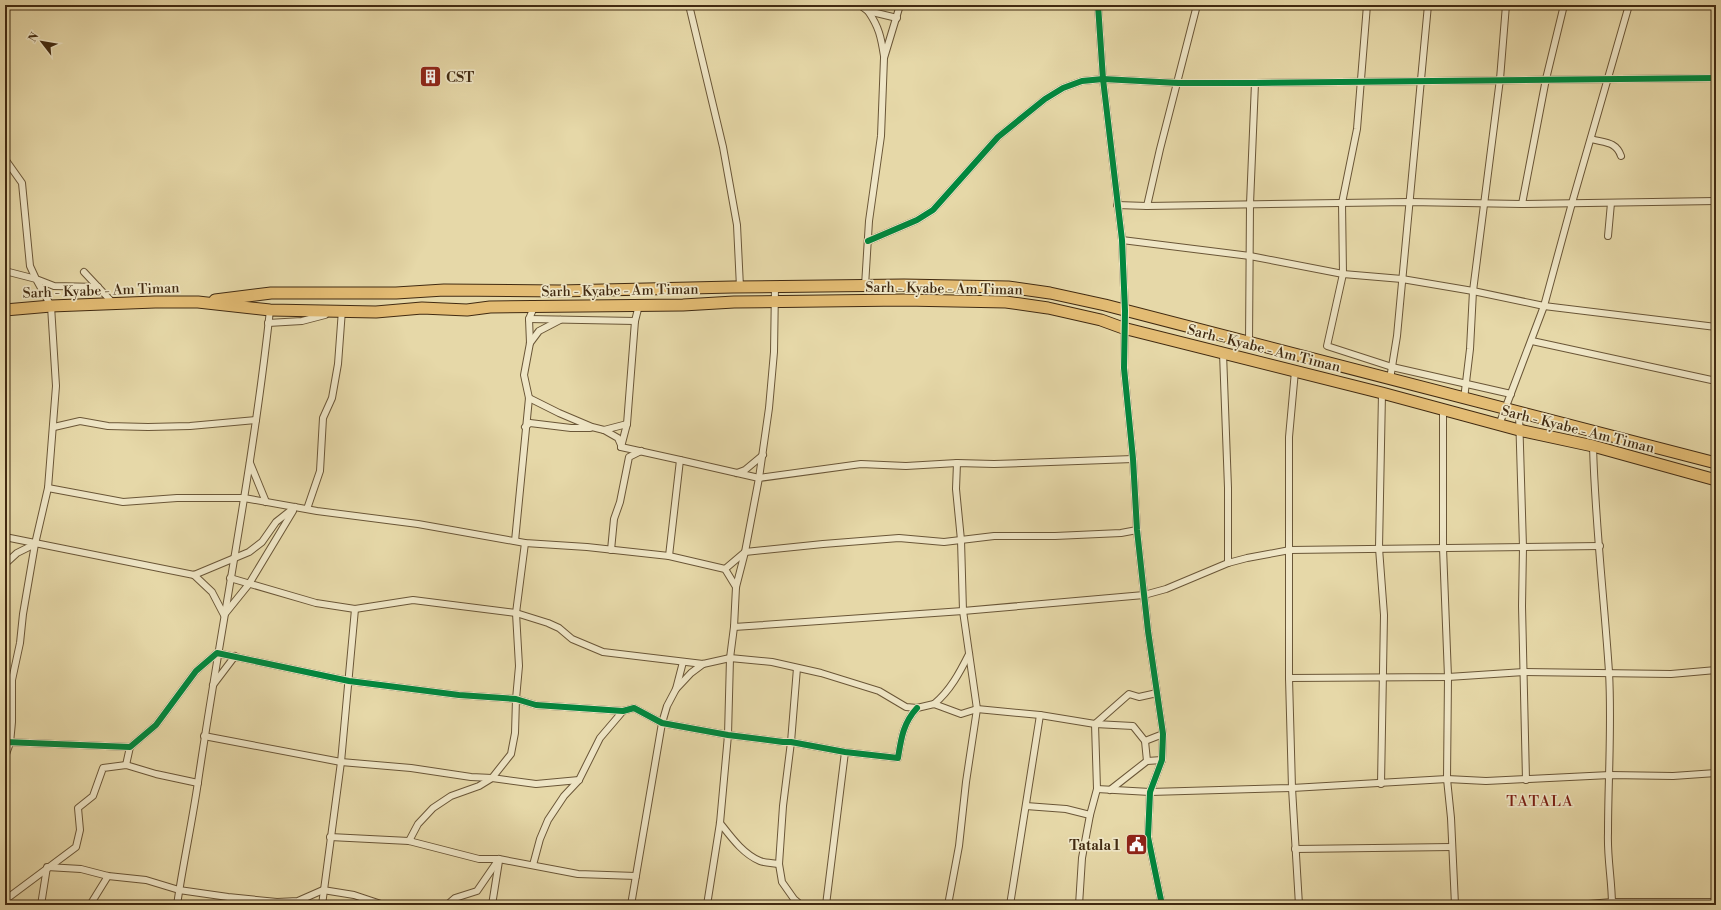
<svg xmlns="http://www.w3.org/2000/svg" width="1721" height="910" font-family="'Libre Bodoni',serif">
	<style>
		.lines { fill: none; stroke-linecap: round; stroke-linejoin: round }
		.street-casing { stroke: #6a5637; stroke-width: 8 }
		.highway-casing { stroke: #412a11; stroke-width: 13 }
		.street { stroke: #efe6c6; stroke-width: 6 }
		.highway { stroke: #e3bc74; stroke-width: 11 }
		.cycleway-casing { stroke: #efe6c6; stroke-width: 8 }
		.cycleway { stroke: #00873e; stroke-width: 6 }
		.labels { text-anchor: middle; stroke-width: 3.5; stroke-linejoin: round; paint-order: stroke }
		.poi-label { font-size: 14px; font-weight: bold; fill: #412a11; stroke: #efe6c6; text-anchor: start }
		.street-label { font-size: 14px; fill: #412a11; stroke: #efe6c6 }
		.neighbourhood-label { font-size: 15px; letter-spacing: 1px; fill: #7a1f14; stroke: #efe6c6 }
	</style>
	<rect width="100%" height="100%" fill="#e6d8a8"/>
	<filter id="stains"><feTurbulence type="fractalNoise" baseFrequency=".005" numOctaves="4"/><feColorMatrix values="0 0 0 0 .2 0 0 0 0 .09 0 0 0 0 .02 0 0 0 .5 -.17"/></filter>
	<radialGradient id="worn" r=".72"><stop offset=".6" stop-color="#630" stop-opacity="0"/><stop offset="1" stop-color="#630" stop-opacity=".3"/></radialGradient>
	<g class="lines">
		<defs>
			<g id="street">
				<polyline points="689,5 723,147 737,225 740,287"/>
				<polyline points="860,5 868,11 897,18"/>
				<polyline points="1098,5 1103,79 1122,240 1125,311 1124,368 1133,459 1137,530 1148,631 1163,734 1162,760 1150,792 1148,837 1162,905"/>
				<polyline points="1367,5 1357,129 1342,203 1343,274 1327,346 1392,367 1511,394"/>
				<path d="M 868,11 C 879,27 881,37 884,56"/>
				<path d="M 1591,139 C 1604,143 1616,141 1621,156"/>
				<polyline points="5,159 22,183 30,266 36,279 54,286 98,287"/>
				<polyline points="1522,204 1546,79 1564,5"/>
				<polyline points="1117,205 1147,206 1409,202 1522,204 1716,201"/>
				<polyline points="1147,206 1160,149 1197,5"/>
				<polyline points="1608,236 1611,203"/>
				<polyline points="1122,240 1250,256 1343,274 1402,279 1473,291 1544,306 1716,327"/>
				<polyline points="868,241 917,220 933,210 998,137 1045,99 1063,88 1082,81 1103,79 1178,83 1255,83 1716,78"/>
				<polyline points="5,271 36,279 51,306 56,386 48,488 35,544 23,614 20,643 12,680 12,722 10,743 5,757"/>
				<polyline points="84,272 113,303"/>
				<polyline points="865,286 869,221 881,136 884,58 900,5"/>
				<polyline points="529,319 635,321"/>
				<polyline points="268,323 302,321 325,315"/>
				<polyline points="1532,341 1716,381"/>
				<polyline points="530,343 539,331 560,320"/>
				<polyline points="1249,344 1250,204 1255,83"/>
				<polyline points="1223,353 1228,488 1228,563"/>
				<polyline points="1295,371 1289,437 1289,678 1292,788 1299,905"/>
				<polyline points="1390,379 1397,336 1428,5"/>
				<polyline points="529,398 559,413 592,427 604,430 618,438 621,445"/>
				<polyline points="1464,399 1470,349 1473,291 1500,79 1506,5"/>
				<polyline points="1443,410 1443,548 1448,677 1447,779 1451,818 1455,905"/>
				<polyline points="1519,413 1523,547 1522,606 1526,780"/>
				<polyline points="1499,425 1544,306 1572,203 1629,5"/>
				<polyline points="54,427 80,421 108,426 148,427 190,426 256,420"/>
				<polyline points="525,427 530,423 571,428 590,428"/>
				<polyline points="604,430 627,424"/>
				<path d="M 1593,446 C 1595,522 1604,597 1609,672 C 1612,726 1608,779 1608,833 C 1607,857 1612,881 1612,905"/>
				<polyline points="621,447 627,424 635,321 639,305"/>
				<polyline points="621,447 680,460"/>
				<polyline points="250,463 266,502"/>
				<polyline points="737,473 745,470 763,455"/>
				<polyline points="48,488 123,502 177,498 244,498 317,511 418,524 525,543 587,547 669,556 725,569 736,587"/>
				<polyline points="307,509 320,471 323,418 332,398 338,364 342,310"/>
				<polyline points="5,537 194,575 249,552 262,542 276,522 295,507"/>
				<polyline points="515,541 529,398 524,375 530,343 529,319 534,307"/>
				<polyline points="611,550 614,519 620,502 629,457 641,451"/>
				<polyline points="669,556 680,460 759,478 861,464 906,466 957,463 994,464 1133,459"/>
				<polyline points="5,564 17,553 35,544"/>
				<polyline points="725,569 745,552 823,544 899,538 944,542 994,536 1055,536 1121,533 1137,530"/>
				<polyline points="194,575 212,592 224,615 249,584 293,511"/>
				<polyline points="230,578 316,603 355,609 413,600 516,613 548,623 559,628 572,639 603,652 703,664 730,658 772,662 821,673 879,691 906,707 917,708 934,704 961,714 977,709 1040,715 1095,724 1133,726 1145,741 1147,761"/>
				<polyline points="734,627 963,611 1144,595 1166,589 1228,563 1247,558 1290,550 1600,546"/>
				<polyline points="797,668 791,742 783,806 779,864 782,882 794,899 801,905"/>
				<polyline points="1289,678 1448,677 1524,672 1671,674 1716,670"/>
				<polyline points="213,685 235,656"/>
				<polyline points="676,689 691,673 703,664"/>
				<path d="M 934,704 C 950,691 960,672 969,654"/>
				<polyline points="1095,724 1129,694 1139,697 1157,693"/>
				<polyline points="204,736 341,762 411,768 471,777 492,778 536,784 579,780"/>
				<polyline points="1145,741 1163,734"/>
				<path d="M 5,742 L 130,747 L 156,725 L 196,671 L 217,653 L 349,681 L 459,695 L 516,699 L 536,705 L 623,711 L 634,708 L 662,723 L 728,735 L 783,742 L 791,742 L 845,752 L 898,758 C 901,739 903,723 917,708"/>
				<polyline points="126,765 130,747"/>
				<polyline points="1381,784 1384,615 1379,548 1382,393"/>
				<polyline points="1097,789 1150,792 1292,788 1447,779 1486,781 1610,775 1673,776 1716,773"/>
				<polyline points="1110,790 1147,761 1162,760"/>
				<polyline points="1026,806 1066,809 1090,815 1097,789 1095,724"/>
				<path d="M 720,823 C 731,837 743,854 760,861 C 765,863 773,863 779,864"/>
				<polyline points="330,837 409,841 479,859 499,859 578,874 636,876"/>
				<polyline points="409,841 418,824 433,808 451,796 479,786 492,778 511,754 515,733 516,699 519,666 516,613 525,543"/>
				<polyline points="1295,849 1452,847"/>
				<polyline points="533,865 540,839 548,820 564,796 579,780 600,738 623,711"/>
				<polyline points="5,900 76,847 80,830 78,808 93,796 103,768 126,765 156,774 198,783"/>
				<polyline points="41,905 47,867 81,869 108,876 146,880 179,890 228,897 277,902 298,901 323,890 354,895 384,905"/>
				<polyline points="90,905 108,876"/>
				<path d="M 177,905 C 183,864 192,823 198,782 C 221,625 253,468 270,310"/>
				<polyline points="322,905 341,762 355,609"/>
				<polyline points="447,905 455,898 477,891 499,859"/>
				<polyline points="492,905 499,861"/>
				<polyline points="631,905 662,723 667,706 676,689 683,662"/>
				<polyline points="707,905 720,823 728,735 730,658 734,627 736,587 745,552 759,478 769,408 774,352 775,287"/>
				<polyline points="826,905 845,752"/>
				<polyline points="948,905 959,846 966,782 977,709 963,611 961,540 956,489 957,463"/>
				<polyline points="1010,905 1040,715"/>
				<polyline points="1079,905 1082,858 1090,815"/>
				<polyline points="1577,905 1612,902 1716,902"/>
			</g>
			<g id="highway">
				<polyline points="215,300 271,293 396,293 444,290 560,291 733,287 904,285 1008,287 1050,293 1105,305 1716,463"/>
				<polyline points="5,310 51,306 155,302 198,302 270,310 376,312 422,308 467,310 490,307 683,305 734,302 904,300 1006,302 1048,308 1101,320 1123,328 1382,393 1519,430 1593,446 1716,480"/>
			</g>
		</defs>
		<use href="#street" class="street-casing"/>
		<use href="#highway" class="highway-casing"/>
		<use href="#street" class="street"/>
		<use href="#highway" class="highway"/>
		<defs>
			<g id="cycleway">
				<polyline points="1098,5 1103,79 1122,240 1125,311 1124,368 1133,459 1137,530 1148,631 1163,734 1162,760 1150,792 1148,837 1162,905"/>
				<polyline points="868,241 917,220 933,210 998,137 1045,99 1063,88 1082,81 1103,79 1178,83 1255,83 1716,78"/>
				<path d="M 5,742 L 130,747 L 156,725 L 196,671 L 217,653 L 349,681 L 459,695 L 516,699 L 536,705 L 623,711 L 634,708 L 662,723 L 728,735 L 783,742 L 791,742 L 845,752 L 898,758 C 901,739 903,723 917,708"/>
			</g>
		</defs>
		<use href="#cycleway" class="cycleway-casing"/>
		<use href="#cycleway" class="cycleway"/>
	</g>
	<defs>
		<symbol id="building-square" viewBox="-11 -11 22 22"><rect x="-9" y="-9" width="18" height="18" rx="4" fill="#8f2418" stroke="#efe6c6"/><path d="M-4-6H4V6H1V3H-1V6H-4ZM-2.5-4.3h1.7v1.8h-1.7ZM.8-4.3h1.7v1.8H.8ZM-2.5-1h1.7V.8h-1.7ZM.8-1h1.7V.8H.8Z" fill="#fff"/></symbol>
		<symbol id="civic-square" viewBox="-11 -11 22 22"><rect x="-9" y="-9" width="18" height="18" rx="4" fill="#8f2418" stroke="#efe6c6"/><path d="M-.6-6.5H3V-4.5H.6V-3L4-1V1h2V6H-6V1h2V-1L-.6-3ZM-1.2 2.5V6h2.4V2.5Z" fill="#fff"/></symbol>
	</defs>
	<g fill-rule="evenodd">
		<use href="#building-square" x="418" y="64" width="25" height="25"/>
		<use href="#civic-square" x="1124" y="832" width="25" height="25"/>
	</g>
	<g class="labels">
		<g class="poi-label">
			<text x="446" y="82">CST</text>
			<text x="1120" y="850" text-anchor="end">Tatala 1</text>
		</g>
		<g class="street-label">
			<text transform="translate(944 288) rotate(1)" y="5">Sarh - Kyabe - Am Timan</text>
			<text transform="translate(101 290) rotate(-2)" y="5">Sarh - Kyabe - Am Timan</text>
			<text transform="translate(620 290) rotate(-1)" y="5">Sarh - Kyabe - Am Timan</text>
			<text transform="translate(1264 348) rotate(14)" y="5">Sarh - Kyabe - Am Timan</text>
			<text transform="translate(1578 429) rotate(14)" y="5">Sarh - Kyabe - Am Timan</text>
		</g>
		<g class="neighbourhood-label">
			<text x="1540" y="806">TATALA</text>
		</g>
	</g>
	<rect width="1721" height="910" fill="none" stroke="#e6d8a8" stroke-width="20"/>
	<rect x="6" y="6" width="1709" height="898" fill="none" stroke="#412a11" stroke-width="2"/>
	<rect x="10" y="10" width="1701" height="890" fill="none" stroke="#412a11"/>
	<g transform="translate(42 42) rotate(301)" stroke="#efe6c6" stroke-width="3" paint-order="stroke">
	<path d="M0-3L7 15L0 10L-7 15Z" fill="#412a11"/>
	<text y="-6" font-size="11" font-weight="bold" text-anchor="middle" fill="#412a11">N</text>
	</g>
	<rect width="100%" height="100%" filter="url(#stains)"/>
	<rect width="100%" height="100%" fill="url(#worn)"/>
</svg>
